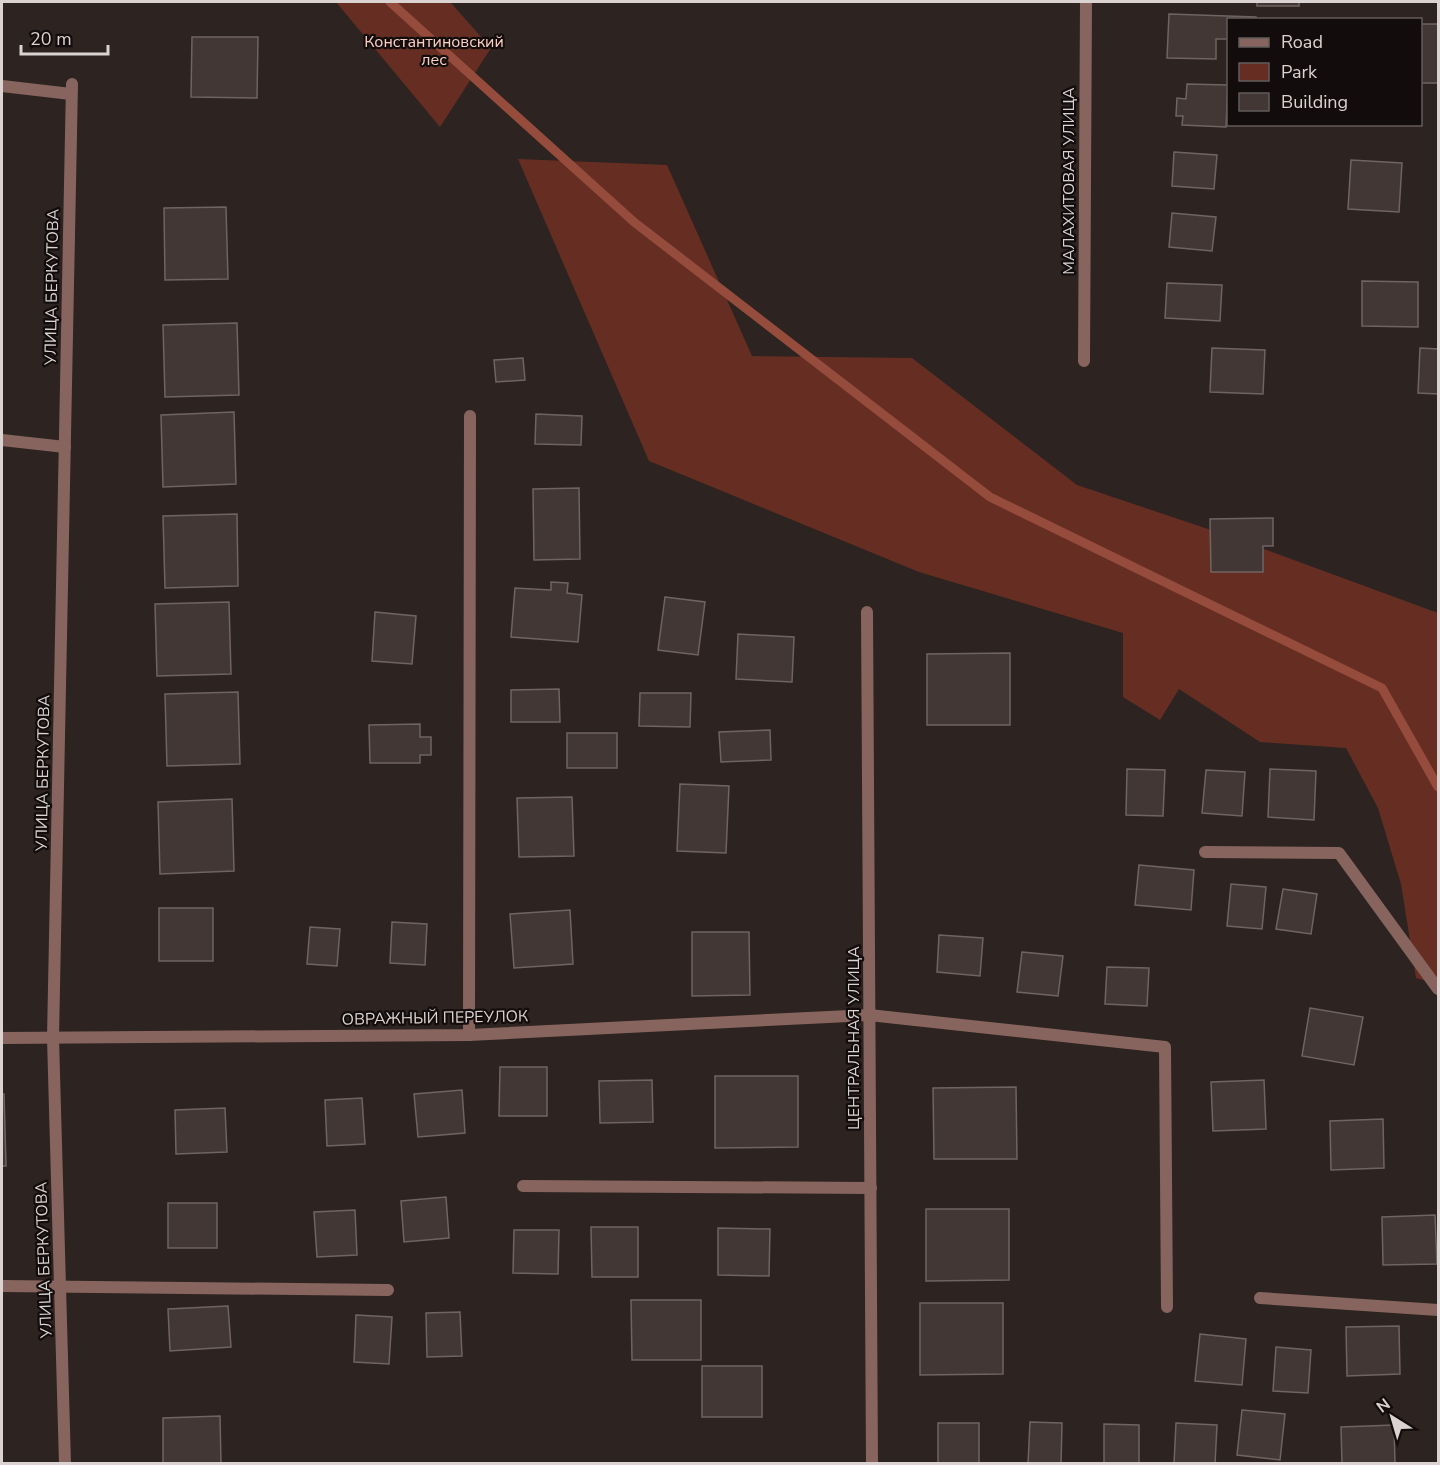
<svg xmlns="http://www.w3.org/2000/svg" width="1440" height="1465" font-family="'Nunito Sans',sans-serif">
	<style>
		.green { fill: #662e22 }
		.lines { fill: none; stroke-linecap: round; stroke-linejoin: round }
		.stream { stroke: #954c3c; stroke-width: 9 }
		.building { fill: #423735; stroke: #706461; stroke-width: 1.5 }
		.service { stroke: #87655e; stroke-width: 12 }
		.minor { stroke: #87655e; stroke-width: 12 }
		.labels { text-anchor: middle; stroke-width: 4.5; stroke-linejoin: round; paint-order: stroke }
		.park-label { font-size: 16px; fill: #fcd0c5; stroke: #120d0c }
		.street-label { font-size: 16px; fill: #dad3d2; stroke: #120d0c }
	</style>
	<rect width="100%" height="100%" fill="#2d2320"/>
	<g class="green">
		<polygon points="336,2 450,2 491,48 440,127"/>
		<polygon points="518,159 667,165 752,356 912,358 1077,485 1223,534 1438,613 1438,984 1416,978 1401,884 1378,808 1346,748 1260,742 1179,689 1160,720 1123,697 1123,633 919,572 649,461"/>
	</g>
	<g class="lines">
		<polyline class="stream" points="390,2 634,222 990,497 1382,688 1438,787"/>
	</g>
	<g class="building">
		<rect x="1257" y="2" width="42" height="4"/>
		<polygon points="1169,14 1256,17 1256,20 1228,20 1228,39 1216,39 1216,59 1167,58"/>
		<rect x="1420" y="24" width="18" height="59"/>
		<polygon points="192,37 258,37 257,98 191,97"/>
		<polygon points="1187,84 1228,85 1226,127 1182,125 1183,116 1176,116 1177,98 1186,99"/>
		<polygon points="1174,152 1217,155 1214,189 1172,186"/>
		<polygon points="1351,160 1402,163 1399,212 1348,209"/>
		<polygon points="226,207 228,279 165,280 164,208"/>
		<polygon points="1172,213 1216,217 1212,251 1169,247"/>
		<polygon points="1362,281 1418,282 1418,327 1362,326"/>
		<polygon points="1167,283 1222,285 1220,321 1165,318"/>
		<polygon points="237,323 239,395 165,397 163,325"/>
		<polygon points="1212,348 1265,350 1263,394 1210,392"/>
		<polygon points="1420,348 1438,349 1438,394 1418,393"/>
		<polygon points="523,358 525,380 496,382 494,360"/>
		<polygon points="234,412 236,484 163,487 161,415"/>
		<polygon points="536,414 582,416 581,445 535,444"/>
		<polygon points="579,488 580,559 534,560 533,489"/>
		<polygon points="237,514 238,586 165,588 163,516"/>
		<polygon points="1273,518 1273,546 1263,546 1263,572 1211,572 1210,519"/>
		<polygon points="551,582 568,583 567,593 582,595 578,642 511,637 515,588 551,590"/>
		<polygon points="665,597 705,602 698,655 658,650"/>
		<polygon points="229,602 231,674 157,676 155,604"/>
		<polygon points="375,612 416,616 412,664 372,661"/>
		<polygon points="738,634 794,637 792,682 736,679"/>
		<polygon points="1010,653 1010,725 927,725 927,654"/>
		<polygon points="559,689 560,722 511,722 511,690"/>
		<polygon points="238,692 240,764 167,766 165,694"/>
		<polygon points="640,693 691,693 690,727 639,726"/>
		<polygon points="420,724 420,737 431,737 431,755 420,755 420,763 370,763 369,725"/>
		<polygon points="770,730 771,760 721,762 719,732"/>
		<rect x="567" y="733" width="50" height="35"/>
		<polygon points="1127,769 1165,770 1163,816 1126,815"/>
		<polygon points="1270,769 1316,771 1314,820 1268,817"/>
		<polygon points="1206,770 1245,772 1242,816 1202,813"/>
		<polygon points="680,784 729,786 726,853 677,851"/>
		<polygon points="572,797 574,856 519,857 517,798"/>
		<polygon points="232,799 234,871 160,874 158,802"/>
		<polygon points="1139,865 1194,870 1191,910 1135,905"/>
		<polygon points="1231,884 1266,887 1262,929 1227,926"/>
		<polygon points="1283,889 1317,894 1311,934 1276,929"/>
		<rect x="159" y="908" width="54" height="53"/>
		<polygon points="570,910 573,964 514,968 510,914"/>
		<polygon points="392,922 427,924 425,965 390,963"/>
		<polygon points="310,927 340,929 337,966 307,964"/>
		<polygon points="692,932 749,932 750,995 692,996"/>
		<polygon points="939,935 983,938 980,976 937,972"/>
		<polygon points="1022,952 1063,956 1058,996 1017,992"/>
		<polygon points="1107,967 1149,968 1147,1006 1105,1004"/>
		<polygon points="1310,1008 1363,1017 1354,1065 1302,1056"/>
		<polygon points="500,1067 547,1067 547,1116 499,1116"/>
		<polygon points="715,1076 798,1076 798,1147 715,1148"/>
		<polygon points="652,1080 653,1122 600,1123 599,1081"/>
		<polygon points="1264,1080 1266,1129 1213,1131 1211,1082"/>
		<polygon points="1016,1087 1017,1159 934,1159 933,1088"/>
		<polygon points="462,1090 465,1133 418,1137 414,1094"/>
		<polygon points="2,1094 4,1094 6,1166 2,1166"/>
		<polygon points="362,1098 365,1144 327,1146 325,1100"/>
		<polygon points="225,1108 227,1152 176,1154 175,1110"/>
		<polygon points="1383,1119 1384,1168 1331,1170 1330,1121"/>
		<polygon points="446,1197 449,1238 404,1242 401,1201"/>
		<rect x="168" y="1203" width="49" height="45"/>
		<polygon points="926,1209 1009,1209 1009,1280 926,1281"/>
		<polygon points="355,1210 357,1255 317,1257 314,1212"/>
		<polygon points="1435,1215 1437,1264 1383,1265 1382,1217"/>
		<polygon points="591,1227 638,1227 638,1277 592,1277"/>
		<polygon points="718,1228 770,1229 769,1276 718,1275"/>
		<polygon points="514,1230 559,1230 558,1274 513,1273"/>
		<polygon points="631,1300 701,1300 701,1360 632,1360"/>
		<polygon points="920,1303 1003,1303 1003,1374 920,1375"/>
		<polygon points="228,1306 231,1347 170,1351 168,1309"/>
		<polygon points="460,1312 462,1356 427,1357 426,1313"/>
		<polygon points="356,1315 392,1317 389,1364 354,1362"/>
		<polygon points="1399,1326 1400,1374 1347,1376 1346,1327"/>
		<polygon points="1200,1334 1246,1339 1242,1385 1195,1381"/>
		<polygon points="1276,1347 1311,1350 1308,1393 1273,1391"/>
		<rect x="702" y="1366" width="60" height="51"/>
		<polygon points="1242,1410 1285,1414 1280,1460 1237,1455"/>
		<polygon points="220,1416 221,1464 163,1464 163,1418"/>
		<polygon points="1030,1422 1062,1423 1061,1464 1028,1464"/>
		<rect x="938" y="1423" width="41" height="41"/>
		<polygon points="1176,1423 1217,1425 1215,1464 1174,1464"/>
		<polygon points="1104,1424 1139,1425 1139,1464 1104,1464"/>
		<polygon points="1394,1425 1395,1464 1342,1464 1341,1427"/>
	</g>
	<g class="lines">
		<g class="service">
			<polyline points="2,86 71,94"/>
			<polyline points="2,440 65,447"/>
			<polyline points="1205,852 1339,853 1438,989"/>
			<polyline points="869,1015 1165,1047 1167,1307"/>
			<polyline points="523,1186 871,1188"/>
			<polyline points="2,1286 388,1290"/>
			<polyline points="1260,1298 1438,1310"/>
		</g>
		<g class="minor">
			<polyline points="1084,361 1086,2"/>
			<polyline points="867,612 872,1464"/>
			<polyline points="469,1035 470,416"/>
			<polyline points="2,1038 469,1035 869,1015"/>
			<polyline points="65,1464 53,1038 72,84"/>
		</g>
	</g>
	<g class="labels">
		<g class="park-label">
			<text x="434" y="47">Константиновский<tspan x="434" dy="18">лес</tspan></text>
		</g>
		<g class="street-label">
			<text transform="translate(1068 181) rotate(-90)" y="6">МАЛАХИТОВАЯ УЛИЦА</text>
			<text transform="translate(51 287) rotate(-89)" y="6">УЛИЦА БЕРКУТОВА</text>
			<text transform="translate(42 773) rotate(-89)" y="6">УЛИЦА БЕРКУТОВА</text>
			<text transform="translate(435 1017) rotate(-1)" y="6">ОВРАЖНЫЙ ПЕРЕУЛОК</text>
			<text transform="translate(853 1038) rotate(-90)" y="6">ЦЕНТРАЛЬНАЯ УЛИЦА</text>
			<text transform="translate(43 1260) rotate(-92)" y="6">УЛИЦА БЕРКУТОВА</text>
		</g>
	</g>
	<rect width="1440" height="1465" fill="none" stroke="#dad3d2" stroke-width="6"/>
	<rect x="1227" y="18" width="195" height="108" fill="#120d0c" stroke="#625c5b" stroke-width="1.5"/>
	<rect x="1239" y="38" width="30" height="9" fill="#87655e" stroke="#625c5b" stroke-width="1.5"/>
	<text x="1281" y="48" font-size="18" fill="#dad3d2">Road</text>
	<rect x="1239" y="63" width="30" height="18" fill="#662e22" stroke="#625c5b" stroke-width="1.5"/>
	<text x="1281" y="78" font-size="18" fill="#dad3d2">Park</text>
	<rect x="1239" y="93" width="30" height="18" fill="#423735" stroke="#625c5b" stroke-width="1.5"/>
	<text x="1281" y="108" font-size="18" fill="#dad3d2">Building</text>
	<g transform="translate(1392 1417) rotate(323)" stroke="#120d0c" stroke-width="4.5" paint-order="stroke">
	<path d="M0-4.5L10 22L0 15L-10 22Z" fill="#dad3d2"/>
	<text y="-9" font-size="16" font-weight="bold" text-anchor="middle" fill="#dad3d2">N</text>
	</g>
	<path d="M21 45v9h87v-9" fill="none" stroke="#dad3d2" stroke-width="3"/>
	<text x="30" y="45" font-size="18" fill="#dad3d2" stroke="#120d0c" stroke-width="4.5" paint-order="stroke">20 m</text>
</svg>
